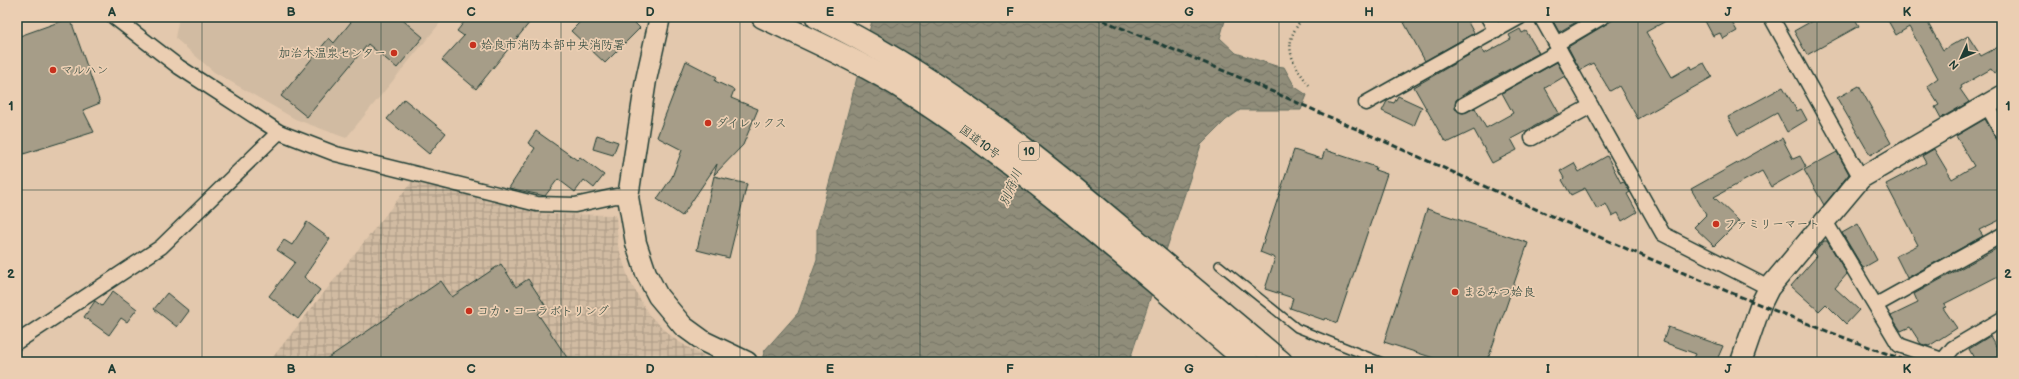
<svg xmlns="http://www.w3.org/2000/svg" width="2019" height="379" font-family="'Balsamiq Sans','Klee One',sans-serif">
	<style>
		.built { fill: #d1bba2 }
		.industrial { fill: url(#industrial-grid) }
		.water { fill: url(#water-waves); stroke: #636d5e }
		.building { fill: #a69d88; stroke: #1f3d34 }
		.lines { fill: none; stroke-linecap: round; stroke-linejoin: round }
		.lane-casing { stroke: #1f3d34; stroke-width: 10 }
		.street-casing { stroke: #1f3d34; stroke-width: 17 }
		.secondary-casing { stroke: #1f3d34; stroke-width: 23 }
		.highway-casing { stroke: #1f3d34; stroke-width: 25 }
		.path { stroke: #1f3d34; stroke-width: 2.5; stroke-dasharray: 1 3; stroke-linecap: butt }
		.lane { stroke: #ebceb2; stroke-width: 7 }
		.street { stroke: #ebceb2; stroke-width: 14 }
		.secondary { stroke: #ebceb2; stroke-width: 20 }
		.highway { stroke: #ebceb2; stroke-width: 22 }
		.rail { stroke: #1f3d34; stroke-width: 3; stroke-dasharray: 6 3; stroke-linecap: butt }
		.grid { fill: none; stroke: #1f3d34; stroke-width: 1; stroke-opacity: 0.55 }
		.poi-dot { fill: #c8321e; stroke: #ebceb2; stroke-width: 1.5 }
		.labels { text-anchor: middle; stroke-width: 3.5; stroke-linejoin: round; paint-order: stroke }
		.shield { fill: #ebceb2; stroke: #5c685a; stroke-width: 1 }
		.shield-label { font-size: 11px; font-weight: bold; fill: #1f3d34 }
		.poi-label { font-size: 12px; fill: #1f3d34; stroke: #ebceb2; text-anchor: start }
		.street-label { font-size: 12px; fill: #1f3d34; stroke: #ebceb2 }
		.water-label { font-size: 13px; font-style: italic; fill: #30493e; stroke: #ebceb2 }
		.neatline { fill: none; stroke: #1f3d34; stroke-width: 1.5 }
		.grid-label { font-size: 13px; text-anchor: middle; font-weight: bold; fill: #1f3d34 }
	</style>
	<defs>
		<pattern id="industrial-grid" width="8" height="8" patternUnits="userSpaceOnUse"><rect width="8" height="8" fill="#d1bba2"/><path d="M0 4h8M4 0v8" fill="none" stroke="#a99985"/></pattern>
		<pattern id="water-waves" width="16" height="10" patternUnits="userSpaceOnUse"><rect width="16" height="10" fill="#908d7a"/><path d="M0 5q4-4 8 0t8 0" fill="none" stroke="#757465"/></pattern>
	</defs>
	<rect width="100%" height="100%" fill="#e3c8ad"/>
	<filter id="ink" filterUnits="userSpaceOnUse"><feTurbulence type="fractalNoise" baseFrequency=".025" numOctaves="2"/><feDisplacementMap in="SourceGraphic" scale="8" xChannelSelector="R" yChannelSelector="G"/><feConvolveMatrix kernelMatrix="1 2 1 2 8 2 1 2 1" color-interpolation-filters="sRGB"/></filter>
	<g filter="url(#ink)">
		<polygon class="built" points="179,17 445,17 346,138 295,119 214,72 175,38"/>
		<polygon class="industrial" points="414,179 544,214 616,215 618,246 629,280 649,315 676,340 706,358 716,362 269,362"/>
		<polygon class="water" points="873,17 1226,17 1220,38 1236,53 1276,66 1284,67 1295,87 1307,95 1301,110 1240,110 1226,120 1201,145 1129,362 761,362 765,350 798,313 817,260 817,229"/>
		<g class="building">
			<polygon points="355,17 399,17 423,37 397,68 368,44 307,117 281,96 329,38 334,43"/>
			<polygon points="468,17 534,17 476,89 442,60 464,36 457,31"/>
			<polygon points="585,17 629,17 640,28 605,63 571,31"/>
			<polygon points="1401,17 1465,17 1474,33 1425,61"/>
			<polygon points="1551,17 1576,17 1578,21 1559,32"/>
			<polygon points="1618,17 1673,17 1646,32 1672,77 1691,66 1692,69 1704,63 1712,77 1638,119 1619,86 1610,91 1593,63 1580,70 1568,47"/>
			<polygon points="1713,17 1729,17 1737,31 1723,39 1720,33 1713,36 1705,21"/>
			<polygon points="1819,17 1854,17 1859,26 1807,55 1794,31"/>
			<polygon points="1886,17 1927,17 1925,18 1943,50 1968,36 1981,56 2002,45 2002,68 1994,73 1991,69 1961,86 1962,88 1960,89 1969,102 1941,118 1935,107 1939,105 1927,86 1938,78 1909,27 1896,35"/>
			<polygon points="70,18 100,103 83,110 94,132 17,156 17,37"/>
			<polygon points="1520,29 1522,33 1526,31 1539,53 1466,93 1456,100 1455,109 1463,113 1475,108 1486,128 1513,113 1502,93 1557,62 1565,76 1545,88 1559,113 1511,139 1517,150 1492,163 1474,130 1449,142 1444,140 1414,87 1481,48 1484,54 1511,39 1509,35"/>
			<polygon points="686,61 717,77 715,81 734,90 731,98 758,109 743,145 714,175 717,164 682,216 657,199 672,177 682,150 657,137"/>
			<polygon points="1859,86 1891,143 1870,155 1837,98"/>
			<polygon points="1783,87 1797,111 1801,109 1807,120 1787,132 1777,113 1738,135 1728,117"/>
			<polygon points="1398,96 1422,107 1414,126 1382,111 1387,101 1394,103"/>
			<polygon points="404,99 446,133 429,154 387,119"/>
			<polygon points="1985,119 2002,149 2002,219 1979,230 1983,236 1907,278 1896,256 1918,245 1886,184 1926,163 1922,156 1934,149 1952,179 1974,166 1956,136"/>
			<polygon points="536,131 577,160 580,157 604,175 594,188 584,180 575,192 558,179 545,196 509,188 535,148 528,143"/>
			<polygon points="597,135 618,142 613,155 593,149"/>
			<polygon points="1782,138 1793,159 1800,156 1806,167 1771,187 1762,171 1714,197 1739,221 1714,246 1694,227 1706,215 1691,189"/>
			<polygon points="1294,150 1322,159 1325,150 1376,167 1375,170 1387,174 1337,323 1325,318 1324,320 1290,308 1293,298 1265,289 1275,258 1260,252"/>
			<polygon points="1837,152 1849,174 1824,205 1804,170"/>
			<polygon points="1607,156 1621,183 1624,182 1630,192 1627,194 1637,212 1622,221 1618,213 1612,216 1606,204 1597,209 1585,188 1571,195 1562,180 1564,178 1560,171 1574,163 1579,172"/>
			<polygon points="714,176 747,184 729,258 697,250"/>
			<polygon points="1427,209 1528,243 1487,362 1446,362 1384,342"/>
			<polygon points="307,222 330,239 304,277 320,290 298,319 269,296 295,262 277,250 284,240 292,245"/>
			<polygon points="1858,224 1877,260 1863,268 1842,233"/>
			<polygon points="1824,241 1827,241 1847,274 1835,288 1859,310 1846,324 1826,304 1819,311 1791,286 1817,256 1814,253"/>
			<polygon points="1996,249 2002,260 2002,274 1944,304 1946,307 1943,308 1957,328 1929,346 1921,344 1910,327 1901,331 1891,316 1918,303 1914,294"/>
			<polygon points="501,264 516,287 528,279 547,308 538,314 570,362 322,362 441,281 452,297"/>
			<polygon points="113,291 137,309 127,322 121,318 109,335 84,317 95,301 102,306"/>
			<polygon points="167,293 189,311 177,327 154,309"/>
			<polygon points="1668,327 1723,346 1716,362 1692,362 1696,354 1663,342"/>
			<polygon points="1990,336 2001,355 1988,362 1976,362 1969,349"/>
		</g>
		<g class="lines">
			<defs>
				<polyline id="lane" points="1219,265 1297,328 1382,362"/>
				<g id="street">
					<polyline points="114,17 179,67 279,132 336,154 537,204 575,205 616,196 628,197"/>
					<polyline points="1488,17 1496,31"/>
					<polyline points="1541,17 1663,234 1769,288"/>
					<polyline points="1771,17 1861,178"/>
					<polyline points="1556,44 1602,17"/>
					<polyline points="1366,103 1520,17"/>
					<polyline points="1463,105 1560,51"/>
					<polyline points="1987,105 2002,132"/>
					<polyline points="1532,138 1591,106"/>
					<polyline points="1825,221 1899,345 1948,362"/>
					<polyline points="1876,305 2002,235"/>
					<polyline points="17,342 161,247 279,132"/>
					<polyline points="1943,360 1953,348 2002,319"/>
				</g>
				<g id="secondary">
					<polyline points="660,17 646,80 628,197 636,243 646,273 658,296 683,326 705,342 747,362"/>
					<polyline points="1741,362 1761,304 1769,288 1861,178 2002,96"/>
				</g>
				<g id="highway">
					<path d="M 763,17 C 813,41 864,63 910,93 C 1031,171 1139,269 1248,362"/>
					<path d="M 817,17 C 934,73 1032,152 1131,236 C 1181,278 1231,320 1281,362"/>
				</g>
			</defs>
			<use href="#lane" class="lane-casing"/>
			<use href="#street" class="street-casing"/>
			<use href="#secondary" class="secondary-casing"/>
			<use href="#highway" class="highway-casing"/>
			<path class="path" d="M 1304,17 C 1281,43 1290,61 1309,85"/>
			<use href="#lane" class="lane"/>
			<use href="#street" class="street"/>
			<use href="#secondary" class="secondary"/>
			<use href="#highway" class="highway"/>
			<path class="rail" d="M 1095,17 C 1169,48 1243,78 1316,111 C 1512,198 1707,289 1910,362"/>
		</g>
	</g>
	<path class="grid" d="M 202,17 L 202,362M 381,17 L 381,362M 561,17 L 561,362M 740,17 L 740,362M 920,17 L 920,362M 1099,17 L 1099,362M 1279,17 L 1279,362M 1458,17 L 1458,362M 1638,17 L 1638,362M 1817,17 L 1817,362M 17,190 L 2002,190"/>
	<g class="poi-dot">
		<circle cx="473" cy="45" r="4"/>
		<circle cx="394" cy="53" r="4"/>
		<circle cx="53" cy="70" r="4"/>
		<circle cx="708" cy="123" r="4"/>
		<circle cx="1716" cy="224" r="4"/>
		<circle cx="1455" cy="292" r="4"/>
		<circle cx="469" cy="311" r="4"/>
	</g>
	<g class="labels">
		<rect class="shield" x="1019" y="142" width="20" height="18" rx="3"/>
		<g class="shield-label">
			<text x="1029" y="155">10</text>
		</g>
		<g class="poi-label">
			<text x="481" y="49">姶良市消防本部中央消防署</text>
			<text x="386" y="57" text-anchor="end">加治木温泉センター</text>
			<text x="61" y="74">マルハン</text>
			<text x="716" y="127">ダイレックス</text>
			<text x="1724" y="228">ファミリーマート</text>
			<text x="1463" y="296">まるみつ姶良</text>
			<text x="477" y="315">コカ・コーラボトリング</text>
		</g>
		<g class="street-label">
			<text transform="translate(980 142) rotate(37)" y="4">国道10号</text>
		</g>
		<g class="water-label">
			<text transform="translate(1010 187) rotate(-67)" y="5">別府川</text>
		</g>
	</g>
	<rect width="2019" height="379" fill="none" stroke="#ebceb2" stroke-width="44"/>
	<g transform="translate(1961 58) rotate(226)" stroke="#ebceb2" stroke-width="3" paint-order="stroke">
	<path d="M0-3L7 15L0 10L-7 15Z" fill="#1f3d34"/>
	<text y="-6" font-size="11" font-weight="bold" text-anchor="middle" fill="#1f3d34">N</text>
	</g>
	<rect x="22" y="22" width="1975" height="335" class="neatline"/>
	<g class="grid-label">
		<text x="112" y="16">A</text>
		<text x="291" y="16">B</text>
		<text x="471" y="16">C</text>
		<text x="650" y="16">D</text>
		<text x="830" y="16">E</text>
		<text x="1010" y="16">F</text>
		<text x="1189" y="16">G</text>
		<text x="1369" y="16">H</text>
		<text x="1548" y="16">I</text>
		<text x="1728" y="16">J</text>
		<text x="1907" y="16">K</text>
		<text x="11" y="110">1</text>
		<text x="2008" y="110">1</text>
		<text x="11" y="278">2</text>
		<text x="2008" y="278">2</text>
		<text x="112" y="373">A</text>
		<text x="291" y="373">B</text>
		<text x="471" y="373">C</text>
		<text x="650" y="373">D</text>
		<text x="830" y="373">E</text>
		<text x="1010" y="373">F</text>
		<text x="1189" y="373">G</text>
		<text x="1369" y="373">H</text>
		<text x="1548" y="373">I</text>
		<text x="1728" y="373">J</text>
		<text x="1907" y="373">K</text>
	</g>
</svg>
